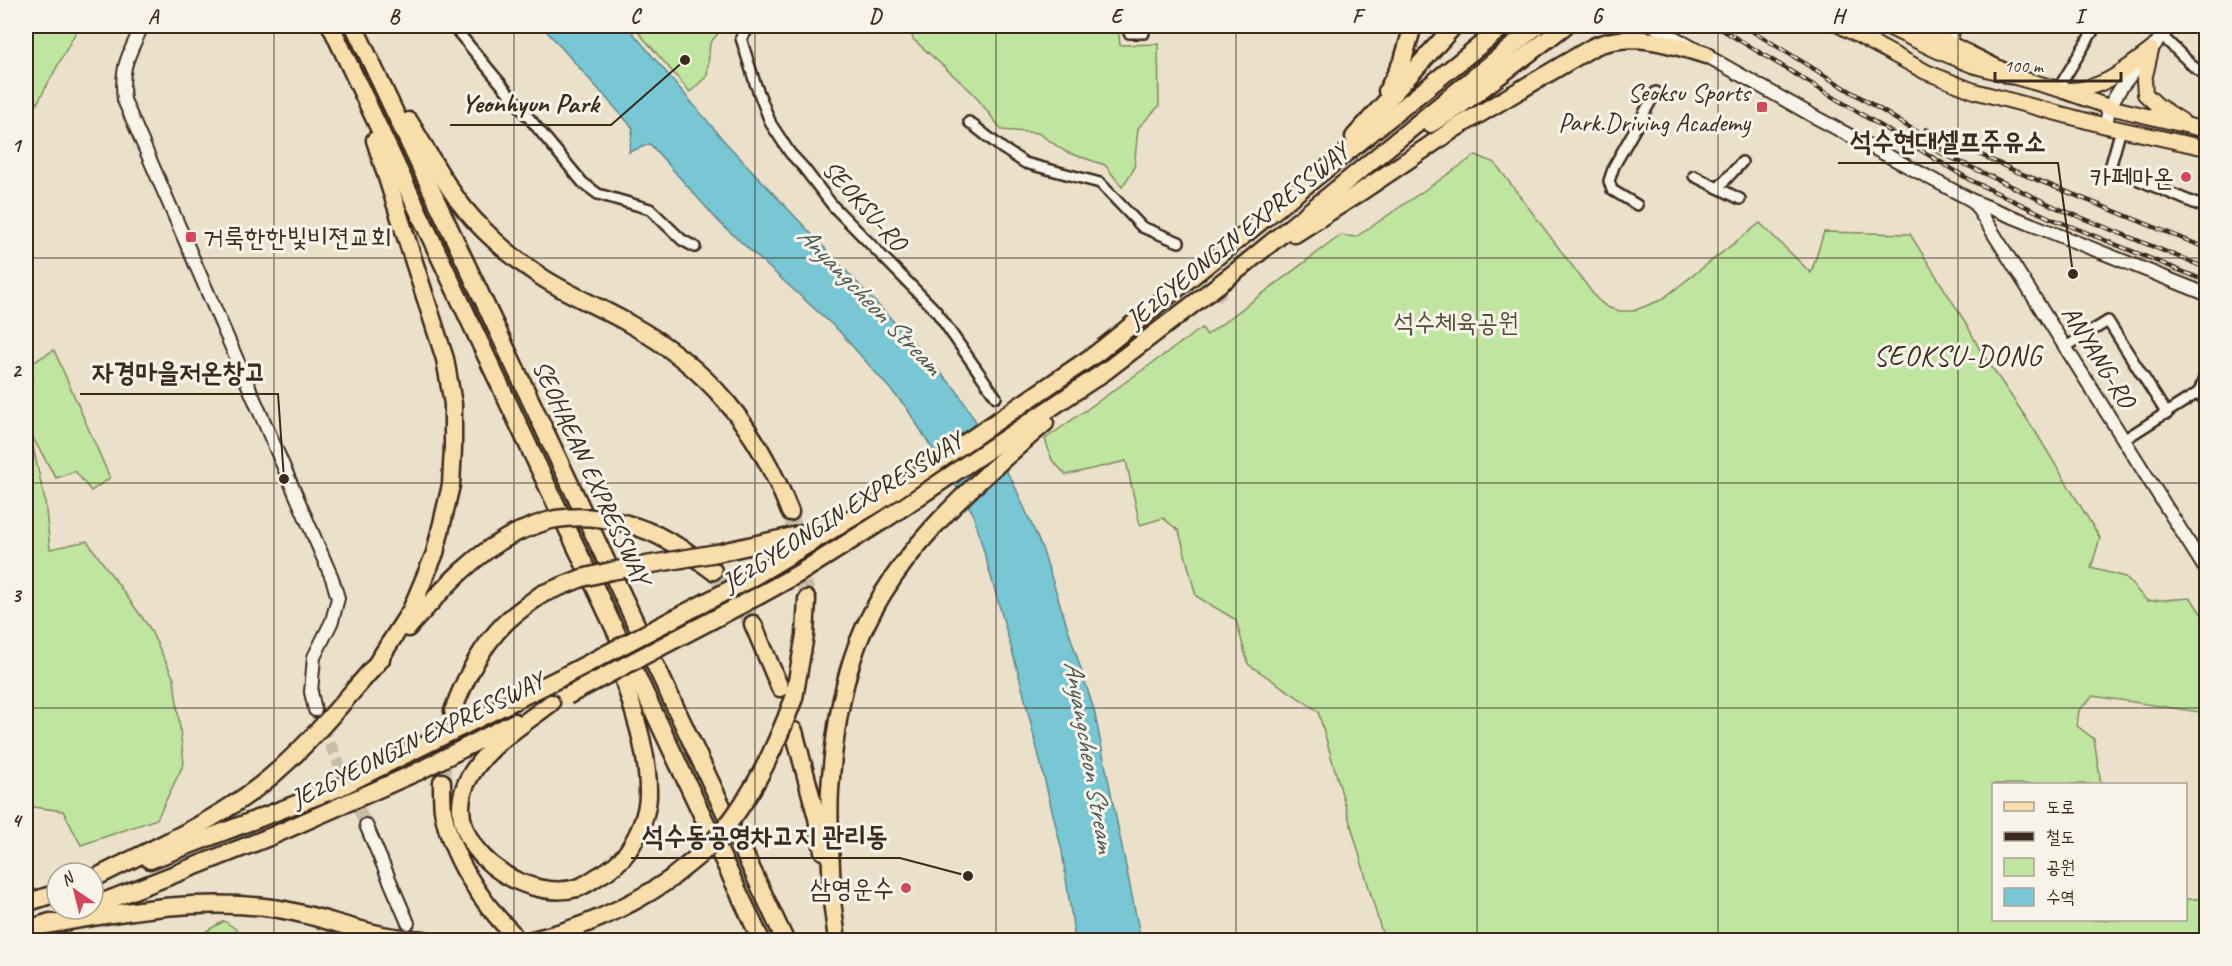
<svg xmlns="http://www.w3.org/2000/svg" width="2232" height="966" font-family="Caveat,'Poor Story',sans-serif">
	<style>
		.green { fill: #c0e5a0; stroke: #7e885f; stroke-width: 1.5 }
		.water { fill: #78c7d4; stroke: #60888b; stroke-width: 1.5 }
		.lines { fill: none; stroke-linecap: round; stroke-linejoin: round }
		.street-tunnel { stroke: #c8bca8; stroke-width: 9; stroke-dasharray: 9 4.5; stroke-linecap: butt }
		.secondary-tunnel { stroke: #c8bca8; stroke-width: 12; stroke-dasharray: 12 6; stroke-linecap: butt }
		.highway-tunnel { stroke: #c8bca8; stroke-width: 16; stroke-dasharray: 16 8; stroke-linecap: butt }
		.street-casing { stroke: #3b2a1e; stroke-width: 14 }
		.secondary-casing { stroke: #3b2a1e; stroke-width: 16 }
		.primary-casing { stroke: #3b2a1e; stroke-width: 18 }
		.highway-casing { stroke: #3b2a1e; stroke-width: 21 }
		.street { stroke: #f7f3e8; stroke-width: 9 }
		.secondary { stroke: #f7f3e8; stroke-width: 12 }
		.primary { stroke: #f8deab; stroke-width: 14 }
		.highway { stroke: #f8deab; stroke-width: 16 }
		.rail-casing { stroke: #3b2a1e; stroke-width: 4.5 }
		.rail { stroke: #f7f3e8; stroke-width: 2; stroke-dasharray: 7; stroke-linecap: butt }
		.highway-bridge-casing { stroke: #3b2a1e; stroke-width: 21; stroke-linecap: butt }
		.highway-bridge { stroke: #f8deab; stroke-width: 16 }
		.grid { fill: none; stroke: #3b2a1e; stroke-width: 1.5; stroke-opacity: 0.55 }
		.poi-dot { fill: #d1495b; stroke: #f7f3e8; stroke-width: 2 }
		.labels { text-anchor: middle; stroke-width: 6; stroke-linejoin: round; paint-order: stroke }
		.poi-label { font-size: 26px; fill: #3b2a1e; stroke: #f7f3e8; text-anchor: end }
		.street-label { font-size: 26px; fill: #3b2a1e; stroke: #f7f3e8 }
		.park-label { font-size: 26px; fill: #564f38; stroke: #f7f3e8 }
		.water-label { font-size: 27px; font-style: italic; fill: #4d5955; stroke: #f7f3e8 }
		.quarter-label { font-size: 28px; letter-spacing: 1.5px; fill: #3b2a1e; stroke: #f7f3e8 }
		.leader { fill: none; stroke: #3b2a1e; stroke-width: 2 }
		.callout-dot { fill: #3b2a1e; stroke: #f7f3e8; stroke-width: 2 }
		.callout-label { font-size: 27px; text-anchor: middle; font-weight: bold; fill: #3b2a1e; stroke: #f7f3e8; stroke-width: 6; stroke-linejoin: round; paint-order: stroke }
		.neatline { fill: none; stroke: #3b2a1e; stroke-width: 2 }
		.grid-label { font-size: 20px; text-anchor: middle; font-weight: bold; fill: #3b2a1e }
	</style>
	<rect width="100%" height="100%" fill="#ebe0ca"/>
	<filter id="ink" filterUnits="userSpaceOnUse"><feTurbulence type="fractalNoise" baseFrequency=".0167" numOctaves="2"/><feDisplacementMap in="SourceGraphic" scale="12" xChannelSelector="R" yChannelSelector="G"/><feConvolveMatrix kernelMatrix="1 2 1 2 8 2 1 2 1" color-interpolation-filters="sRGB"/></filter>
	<g filter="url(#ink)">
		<g class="green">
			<polygon points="26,26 79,26 26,124"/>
			<polygon points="633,26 724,26 710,43 707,76 690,92"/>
			<polygon points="909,26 1118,26 1120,45 1158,44 1159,106 1138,128 1134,169 1122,187 1105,165 1066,152 1038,133 1002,130 973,93 913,39"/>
			<polygon points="1476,155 1495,163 1597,299 1607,307 1619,311 1633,311 1661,300 1760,223 1811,273 1824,232 1910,234 1967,325 1980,350 2035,431 2100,538 2091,568 2125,577 2147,601 2191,598 2206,621 2206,713 2093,696 2079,710 2077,726 2094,739 2101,784 1994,784 1994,920 2186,920 2186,899 2206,899 2206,940 1384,940 1318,711 1248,664 1236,620 1196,596 1179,531 1163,518 1140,525 1126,461 1066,475 1052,460 1045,439 1202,328 1207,335 1341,235 1356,237"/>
			<polygon points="54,350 110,478 91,491 75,471 56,478 30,433 45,501 50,549 87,541 149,627 174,679 184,763 157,819 81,845 63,811 26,806 26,402 27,401 32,379 32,363"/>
			<polygon points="224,921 252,940 191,940"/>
		</g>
		<polygon class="water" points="542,26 627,26 726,143 925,355 957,391 1013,482 1042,548 1094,710 1141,940 1075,940 1062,851 1020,679 973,513 906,407 839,331 720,223 650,144 629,152 633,128"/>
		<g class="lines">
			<polyline class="street-tunnel" points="1193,260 1225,302"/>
			<polyline class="secondary-tunnel" points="315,710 366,825"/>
			<g class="highway-tunnel">
				<polyline points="790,512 800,549 807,599"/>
				<polyline points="713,571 753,624"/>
				<polyline points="442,782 445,747 453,711"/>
			</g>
			<defs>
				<g id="street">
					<polyline points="453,26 583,183 598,194 650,209 682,240 695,247"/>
					<polyline points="751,26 741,38 755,83 771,124 790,153 803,167 833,206 936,311 996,397"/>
					<polyline points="1129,26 1129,33 1144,33"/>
					<polyline points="2162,36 2194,67 2206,76"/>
					<polyline points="1951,45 1955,26"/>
					<polyline points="2058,89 2096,26"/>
					<polyline points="969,122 1002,148 1025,163 1100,183 1142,227 1179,242"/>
					<polyline points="2121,129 2110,168 2206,208"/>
					<polyline points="1694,176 1740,199"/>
					<polyline points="1718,188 1742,162"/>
					<polyline points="1637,205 1612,190 1609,181 1614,166 1656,92"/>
					<polyline points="2067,346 2108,321 2167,414"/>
					<polyline points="2199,392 2206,403"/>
					<polyline points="2125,439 2199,392 2206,372"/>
				</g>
				<g id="secondary">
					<path d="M 142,26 C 129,55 120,66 124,100 L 332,578 L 338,598 L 332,621 L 314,657 L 311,692 L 315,710"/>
					<polyline points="1654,26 1815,117 1973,201 2206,570"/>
					<polyline points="2106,126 2109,107 2122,86 2170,26"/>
					<polyline points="1973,201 2206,294"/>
					<polyline points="366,825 408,923"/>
				</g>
				<g id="primary">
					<polyline points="1841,26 1926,72 1974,91 2106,126 2206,148"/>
					<polyline points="1886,26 1938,51 1972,65 2058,89 2109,107 2206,130"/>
					<polyline points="2151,50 2144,80 2145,94 2157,105 2182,121"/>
					<path d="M 2068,90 C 2103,90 2124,70 2151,50"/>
				</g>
				<g id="highway">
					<polyline points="331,26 761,940"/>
					<polyline points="354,26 785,940"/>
					<polyline points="1912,26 2010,75"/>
					<polyline points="1387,91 1403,60 1413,26"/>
					<path d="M 409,121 C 425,147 439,174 457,199 C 477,227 511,257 540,276 C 567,294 600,307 628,323 C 708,367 757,427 790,512"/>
					<polyline points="1430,124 1457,108 1565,26"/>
					<polyline points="1354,137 1454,26"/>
					<path d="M 1295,234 L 1359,193 L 1454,129 L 1593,47 C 1630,31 1669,43 1706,55"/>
					<polyline points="657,535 683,549 713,571"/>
					<polyline points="717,553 807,533 824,526"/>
					<polyline points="748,580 877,503 1097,353 1504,26"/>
					<polyline points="760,595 798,574 887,518 1107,370 1239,269 1537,26"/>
					<polyline points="753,624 780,688"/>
					<path d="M 408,628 C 440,592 475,551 520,531"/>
					<polyline points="375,666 411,610 435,553 451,485 453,448 453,404 445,359 375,140"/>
					<polyline points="794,698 805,635 807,599"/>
					<path d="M 551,703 C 522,726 482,748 466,784 C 440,845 522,903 577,888 C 584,886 591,881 597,877 C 610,870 620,863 628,851 C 639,834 647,817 648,796 C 649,746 630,703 616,655"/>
					<path d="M 453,711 C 465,678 480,648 505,623 C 516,612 530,603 542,594"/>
					<polyline points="794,731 817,818 823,851"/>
					<path d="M 442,782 C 442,791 442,801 443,810 C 450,855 481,902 512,933"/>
					<polyline points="150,860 338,788 560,678"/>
					<path d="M 93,879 C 145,852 202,828 250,793 C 300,757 340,705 381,659"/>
					<polyline points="830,885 837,940"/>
					<path d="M 832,894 C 831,860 828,824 830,790 C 833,747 839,701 852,660 C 882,563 970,487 1045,423"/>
					<polyline points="26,903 57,893"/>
					<polyline points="93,906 272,836 417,772 515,722"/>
					<path d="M 40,926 C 117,913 194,897 272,908 C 312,913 348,929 388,936 C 400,938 412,939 424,940"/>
					<polyline points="26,930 50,922"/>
					<path d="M 532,940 C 581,929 627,908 669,880"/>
				</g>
			</defs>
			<use href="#street" class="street-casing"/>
			<use href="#secondary" class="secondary-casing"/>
			<use href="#primary" class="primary-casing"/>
			<use href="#highway" class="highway-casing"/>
			<use href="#street" class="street"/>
			<use href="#secondary" class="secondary"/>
			<use href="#primary" class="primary"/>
			<use href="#highway" class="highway"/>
			<defs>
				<g id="rail">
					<polyline points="1716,26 1970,180 2050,218 2206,281"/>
					<polyline points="1744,26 1948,151"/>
					<polyline points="1926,129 2015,171 2206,248"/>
					<polyline points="1937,151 2055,207 2206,268"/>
				</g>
			</defs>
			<use href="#rail" class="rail-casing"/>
			<use href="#rail" class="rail"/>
			<defs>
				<g id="highway-bridge">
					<path d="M 520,531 C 531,527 544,521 556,519 C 591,514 626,521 657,535"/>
					<polyline points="542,594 582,578 611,571 717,553"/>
					<polyline points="560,678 748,580"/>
					<polyline points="567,696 760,595"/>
					<path d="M 669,880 C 681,870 693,861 704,851 C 748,808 773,754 794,698"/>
				</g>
			</defs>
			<use href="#highway-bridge" class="highway-bridge-casing"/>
			<use href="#highway-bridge" class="highway-bridge"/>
		</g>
	</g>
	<path class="grid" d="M 274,26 L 274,940M 514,26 L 514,940M 755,26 L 755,940M 996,26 L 996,940M 1236,26 L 1236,940M 1477,26 L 1477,940M 1718,26 L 1718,940M 1958,26 L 1958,940M 26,258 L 2206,258M 26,483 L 2206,483M 26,708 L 2206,708"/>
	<g class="poi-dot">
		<rect x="1756" y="101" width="12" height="12" rx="3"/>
		<circle cx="2186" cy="177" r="6"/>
		<rect x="185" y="231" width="12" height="12" rx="3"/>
		<circle cx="906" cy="888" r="6"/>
	</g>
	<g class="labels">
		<g class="poi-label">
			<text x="1750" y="101">Seoksu Sports<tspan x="1750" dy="30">Park.Driving Academy</tspan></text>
			<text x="2174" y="186">카페마온</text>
			<text x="203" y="246" text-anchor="start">거룩한한빛비젼교회</text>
			<text x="894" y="897">삼영운수</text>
		</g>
		<g class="street-label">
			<text transform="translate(865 205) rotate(48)" y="9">SEOKSU-RO</text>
			<text transform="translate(1237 235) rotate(-39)" y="9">JE2GYEONGIN EXPRESSWAY</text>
			<text transform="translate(2099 356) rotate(58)" y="9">ANYANG-RO</text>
			<text transform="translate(592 472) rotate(65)" y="9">SEOHAEAN EXPRESSWAY</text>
			<text transform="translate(842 511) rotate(-32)" y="9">JE2GYEONGIN EXPRESSWAY</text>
			<text transform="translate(417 739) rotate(-26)" y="9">JE2GYEONGIN EXPRESSWAY</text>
		</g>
		<g class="park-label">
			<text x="1456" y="331">석수체육공원</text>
		</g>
		<g class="water-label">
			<text transform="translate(870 300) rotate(46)" y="9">Anyangcheon Stream</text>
			<text transform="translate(1090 756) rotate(80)" y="9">Anyangcheon Stream</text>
		</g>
		<g class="quarter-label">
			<text x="1958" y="365">SEOKSU-DONG</text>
		</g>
	</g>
	<path class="leader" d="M685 60L611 125H450M2073 274L2058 163H1838M284 479L278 394H80M968 876L900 858H631"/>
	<g class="callout-dot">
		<circle cx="685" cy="60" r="6"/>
		<circle cx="2073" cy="274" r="6"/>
		<circle cx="284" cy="479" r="6"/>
		<circle cx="968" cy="876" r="6"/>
	</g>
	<g class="callout-label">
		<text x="530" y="112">Yeonhyun Park</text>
		<text x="1948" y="150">석수현대셀프주유소</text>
		<text x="179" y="381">자경마을저온창고</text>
		<text x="765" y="845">석수동공영차고지 관리동</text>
	</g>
	<rect width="2232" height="966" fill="none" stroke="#f7f3e8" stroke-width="66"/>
	<rect x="1992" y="783" width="195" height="138" fill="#f7f3e8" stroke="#aca397" stroke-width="1.5"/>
	<rect x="2004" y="802" width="30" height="9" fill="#f8deab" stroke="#aca397" stroke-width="1.5"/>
	<text x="2046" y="813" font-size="18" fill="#3b2a1e">도로</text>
	<rect x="2004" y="832" width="30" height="9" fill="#3b2a1e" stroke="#aca397" stroke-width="1.5"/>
	<text x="2046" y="843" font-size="18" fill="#3b2a1e">철도</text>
	<rect x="2004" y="858" width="30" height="18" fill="#c0e5a0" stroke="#aca397" stroke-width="1.5"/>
	<text x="2046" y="873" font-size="18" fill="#3b2a1e">공원</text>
	<rect x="2004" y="888" width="30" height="18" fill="#78c7d4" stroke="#aca397" stroke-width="1.5"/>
	<text x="2046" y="903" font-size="18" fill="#3b2a1e">수역</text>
	<g transform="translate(75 891) rotate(325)"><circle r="28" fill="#f7f3e8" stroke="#aca397" stroke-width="1.5"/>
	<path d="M0-4.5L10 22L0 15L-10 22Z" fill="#d1495b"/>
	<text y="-9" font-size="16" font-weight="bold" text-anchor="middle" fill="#3b2a1e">N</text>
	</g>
	<path d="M1995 72v9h126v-9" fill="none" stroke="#3b2a1e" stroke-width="3"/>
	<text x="2004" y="72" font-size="18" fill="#3b2a1e" stroke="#f7f3e8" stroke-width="4.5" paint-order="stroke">100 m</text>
	<rect x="33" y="33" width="2166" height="900" class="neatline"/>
	<g class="grid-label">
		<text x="153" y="23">A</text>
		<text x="394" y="23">B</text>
		<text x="635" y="23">C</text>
		<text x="875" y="23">D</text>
		<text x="1116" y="23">E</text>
		<text x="1357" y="23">F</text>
		<text x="1597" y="23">G</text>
		<text x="1838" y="23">H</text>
		<text x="2079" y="23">I</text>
		<text x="16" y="152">1</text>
		<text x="16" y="377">2</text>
		<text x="16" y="602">3</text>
		<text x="16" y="827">4</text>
	</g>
</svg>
